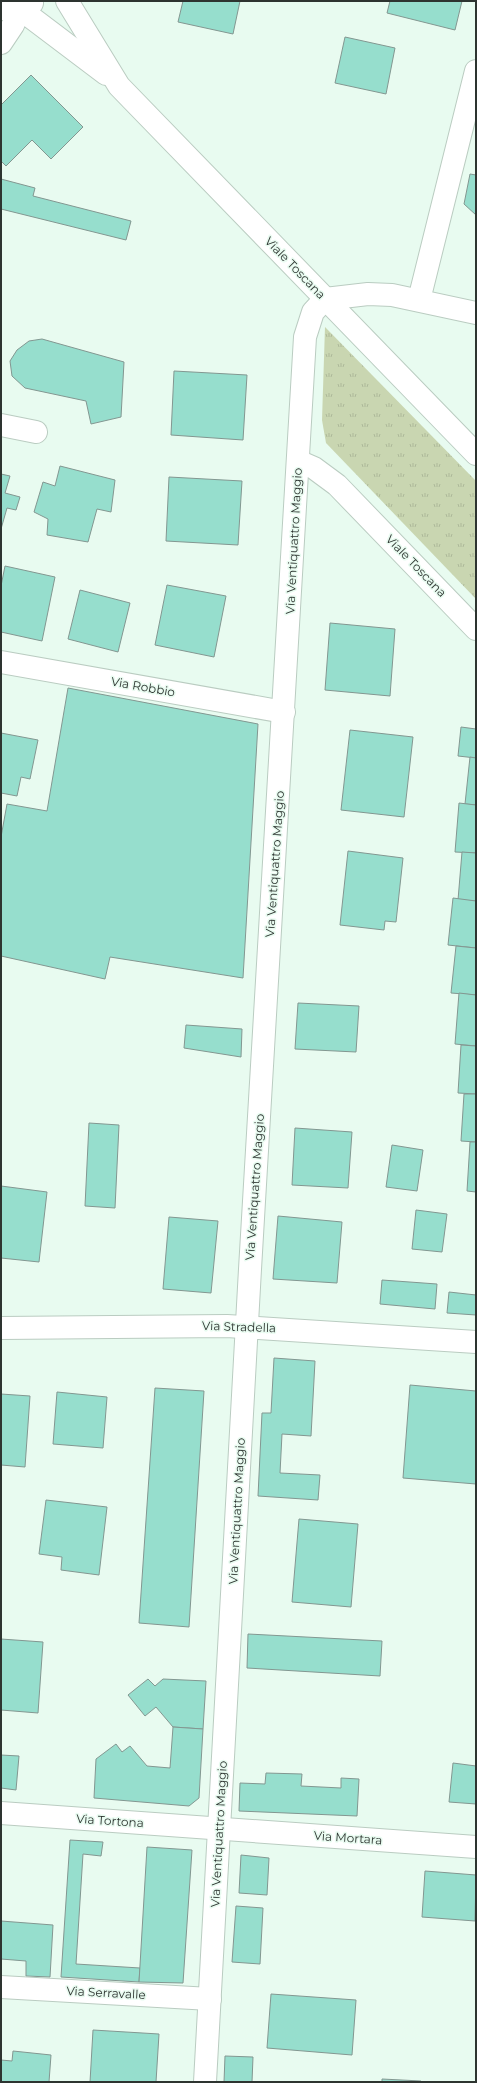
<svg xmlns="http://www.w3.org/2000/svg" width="477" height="2083" font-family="Montserrat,sans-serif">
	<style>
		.grass { fill: url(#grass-tufts) }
		.building { fill: #96decd; stroke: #839791 }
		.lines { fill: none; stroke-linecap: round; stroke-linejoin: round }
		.minor-casing { stroke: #baccc1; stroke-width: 24 }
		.minor { stroke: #fff; stroke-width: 22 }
		.labels { text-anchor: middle; stroke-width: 3; stroke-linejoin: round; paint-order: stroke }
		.street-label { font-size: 12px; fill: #2d3430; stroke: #e8fbf0 }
	</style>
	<defs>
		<pattern id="grass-tufts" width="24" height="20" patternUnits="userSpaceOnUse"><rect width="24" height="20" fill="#c9d6b1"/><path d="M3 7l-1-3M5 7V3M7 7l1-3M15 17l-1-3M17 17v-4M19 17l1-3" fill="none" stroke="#adb899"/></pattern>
	</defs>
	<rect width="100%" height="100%" fill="#e8fbf0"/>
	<polygon class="grass" points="325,327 476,481 476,599 326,443 322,420"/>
	<g class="building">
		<polygon points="183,1 240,1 233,34 178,22"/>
		<polygon points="390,1 462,1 455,30 387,13"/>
		<polygon points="345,37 395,48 386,94 335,83"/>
		<polygon points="31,75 83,127 51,159 32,140 6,166 1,161 1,105"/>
		<polygon points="470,174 476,175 476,215 464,204"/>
		<polygon points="1,179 35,188 33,196 131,221 126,240 1,209"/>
		<polygon points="42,339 124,362 121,417 91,424 86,401 25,388 12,376 10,361 17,350 29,341"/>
		<polygon points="174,371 247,375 243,440 171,435"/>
		<polygon points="60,466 115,480 111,512 97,509 88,542 47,535 48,519 34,512 43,482 55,486"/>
		<polygon points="1,474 10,476 5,493 20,497 16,510 7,508 1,529"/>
		<polygon points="169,477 242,481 238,545 166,541"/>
		<polygon points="5,566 55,577 42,641 1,632 1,586"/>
		<polygon points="167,585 226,596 214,657 155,645"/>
		<polygon points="80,590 130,603 118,652 68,639"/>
		<polygon points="330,623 395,629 390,696 325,690"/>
		<polygon points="68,688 258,724 243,978 110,957 105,979 1,956 1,837 7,804 47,811"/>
		<polygon points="461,727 476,729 476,758 458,756"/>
		<polygon points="350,730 413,737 404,817 341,810"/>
		<polygon points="1,733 38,740 30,779 21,777 17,796 1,793"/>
		<polygon points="470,757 476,758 476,805 465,804"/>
		<polygon points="459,803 476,805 476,853 455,852"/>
		<polygon points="348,851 403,858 396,922 385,921 384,930 340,925"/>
		<polygon points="462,852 476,853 476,901 458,900"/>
		<polygon points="453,898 476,901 476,948 448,945"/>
		<polygon points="456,946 476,948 476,995 451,993"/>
		<polygon points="459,993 476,995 476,1046 455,1044"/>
		<polygon points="298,1003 359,1006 356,1052 295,1049"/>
		<polygon points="186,1025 242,1029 241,1057 184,1048"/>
		<polygon points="461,1045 476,1046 476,1094 458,1093"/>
		<polygon points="464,1094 476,1094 476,1142 461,1141"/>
		<polygon points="89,1123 119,1125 115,1208 85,1206"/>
		<polygon points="295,1128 352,1132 348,1188 292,1185"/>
		<polygon points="470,1142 476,1142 476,1192 467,1191"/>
		<polygon points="392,1145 423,1150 417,1191 386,1187"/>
		<polygon points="1,1186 47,1192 39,1262 1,1258"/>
		<polygon points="416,1210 447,1214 442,1252 412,1249"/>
		<polygon points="278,1216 342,1222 337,1283 273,1279"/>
		<polygon points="169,1217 218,1221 211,1293 163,1289"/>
		<polygon points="382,1280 437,1284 435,1309 380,1304"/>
		<polygon points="449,1292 476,1295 476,1315 447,1313"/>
		<polygon points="274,1358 315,1361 311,1436 282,1434 280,1473 320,1475 318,1500 258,1496 262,1413 271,1413"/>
		<polygon points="410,1385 476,1391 476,1484 403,1478"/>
		<polygon points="155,1388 204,1391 189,1627 139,1623"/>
		<polygon points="57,1392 107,1397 103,1448 53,1444"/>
		<polygon points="1,1394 30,1396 25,1467 1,1465"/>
		<polygon points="46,1500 107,1507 99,1575 61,1570 62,1557 39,1554"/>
		<polygon points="299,1519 358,1524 351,1607 292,1602"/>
		<polygon points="248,1634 382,1641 380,1676 247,1668"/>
		<polygon points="1,1639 43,1642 38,1713 1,1710"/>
		<polygon points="148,1679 155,1686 163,1679 206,1681 203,1729 173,1727 156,1707 145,1716 128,1695"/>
		<polygon points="173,1727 203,1729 199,1798 189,1806 94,1798 96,1759 116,1744 122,1752 130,1746 147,1766 170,1768"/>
		<polygon points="1,1755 19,1756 16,1790 1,1788"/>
		<polygon points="453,1763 476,1766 476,1804 449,1802"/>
		<polygon points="266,1773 302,1774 301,1786 341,1788 341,1778 359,1779 357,1816 239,1811 240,1783 265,1784"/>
		<polygon points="70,1840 103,1842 101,1856 83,1854 76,1964 140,1968 139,1982 61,1977"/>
		<polygon points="147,1847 192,1850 183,1983 139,1982"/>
		<polygon points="241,1855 269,1858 267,1895 239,1893"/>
		<polygon points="425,1871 476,1875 475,1921 422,1917"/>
		<polygon points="236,1906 263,1908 260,1964 232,1962"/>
		<polygon points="1,1921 53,1925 50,1977 26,1976 26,1961 1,1959"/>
		<polygon points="271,1994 356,2000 352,2055 267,2048"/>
		<polygon points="93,2030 159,2034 156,2082 90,2082"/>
		<polygon points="13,2051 51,2055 49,2082 1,2082 1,2060 12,2061"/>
		<polygon points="225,2056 253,2057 252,2082 224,2082"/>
		<polygon points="382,2079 421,2081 421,2082 382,2082"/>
	</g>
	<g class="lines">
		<defs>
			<g id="minor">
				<polyline points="67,1 119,86 476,454"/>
				<polyline points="1,9 20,9 32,3"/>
				<polyline points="20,9 106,74"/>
				<polyline points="1,43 13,25 20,9"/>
				<polyline points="419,300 476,71"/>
				<polyline points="1,425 36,432"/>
				<polyline points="298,461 314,468 337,485 476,629"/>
				<polyline points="1,662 284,712"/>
				<polyline points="1,1328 227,1326 476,1342"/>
				<polyline points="1,1813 476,1847"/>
				<polyline points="1,1987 210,1999"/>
				<polyline points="205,2082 250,1269 305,337 313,312 325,299 368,294 392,295 476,313"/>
			</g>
		</defs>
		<use href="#minor" class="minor-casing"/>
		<use href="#minor" class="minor"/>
	</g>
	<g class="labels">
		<g class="street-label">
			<text transform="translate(295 268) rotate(46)" y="4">Viale Toscana</text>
			<text transform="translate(294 541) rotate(-87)" y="4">Via Ventiquattro Maggio</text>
			<text transform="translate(416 566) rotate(46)" y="4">Viale Toscana</text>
			<text transform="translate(143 687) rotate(10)" y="4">Via Robbio</text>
			<text transform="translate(275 864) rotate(-86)" y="4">Via Ventiquattro Maggio</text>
			<text transform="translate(255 1187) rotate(-86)" y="4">Via Ventiquattro Maggio</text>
			<text transform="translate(239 1327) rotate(2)" y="4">Via Stradella</text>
			<text transform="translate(237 1511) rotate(-87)" y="4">Via Ventiquattro Maggio</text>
			<text transform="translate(110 1821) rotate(4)" y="4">Via Tortona</text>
			<text transform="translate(219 1834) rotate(-87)" y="4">Via Ventiquattro Maggio</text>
			<text transform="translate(348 1838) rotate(4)" y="4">Via Mortara</text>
			<text transform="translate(106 1993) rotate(3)" y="4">Via Serravalle</text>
		</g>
	</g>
	<rect width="477" height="2083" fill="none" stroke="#2d3430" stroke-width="4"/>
</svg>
